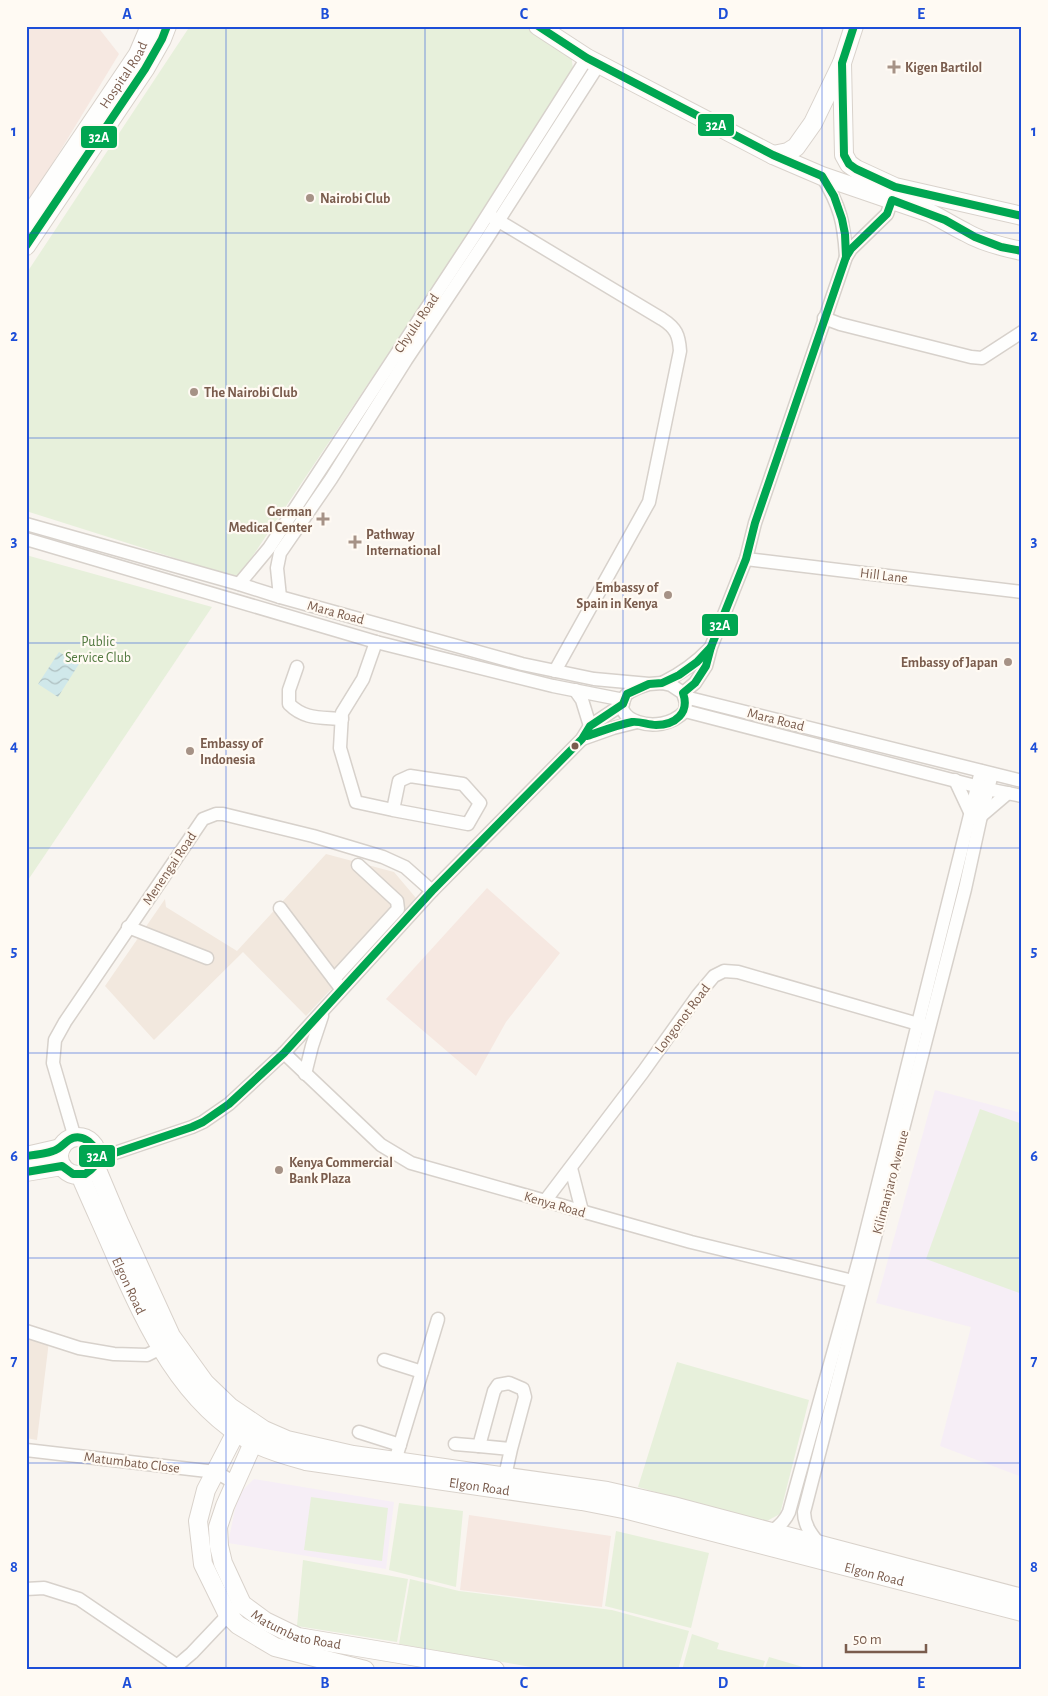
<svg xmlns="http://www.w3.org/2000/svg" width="1048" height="1696" font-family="'Alegreya Sans',sans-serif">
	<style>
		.residential { fill: #f2e8de }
		.commercial { fill: #f6e8e1 }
		.education { fill: #f6eef6 }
		.green { fill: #e7f0db }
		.water { fill: url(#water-waves) }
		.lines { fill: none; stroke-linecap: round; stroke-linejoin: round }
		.street-casing { stroke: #d7d1cb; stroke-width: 15 }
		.secondary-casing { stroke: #d9d2cb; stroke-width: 20 }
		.street { stroke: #fefefd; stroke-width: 12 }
		.secondary { stroke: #fefefd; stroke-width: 18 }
		.bus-1-casing { stroke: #fffaf3; stroke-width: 11 }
		.bus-1 { stroke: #00a651; stroke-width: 8 }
		.grid { fill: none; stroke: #1d4ed8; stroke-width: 1; stroke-opacity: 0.55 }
		.poi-dot { fill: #a69286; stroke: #fffaf3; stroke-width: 2 }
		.bus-dot { fill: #7a5c4d; stroke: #fffaf3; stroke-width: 2 }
		.labels { text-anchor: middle; stroke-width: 4.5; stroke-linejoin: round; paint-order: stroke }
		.poi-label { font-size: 14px; font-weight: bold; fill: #7a5c4d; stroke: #fffaf3; text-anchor: start }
		.street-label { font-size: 14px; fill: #7a5c4d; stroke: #fffaf3 }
		.park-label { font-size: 14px; fill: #537a41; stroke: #fffaf3 }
		.line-badge { stroke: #fffaf3; stroke-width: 2 }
		.badge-label { font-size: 14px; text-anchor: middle; font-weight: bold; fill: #fff }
		.neatline { fill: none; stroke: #1d4ed8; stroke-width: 2 }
		.grid-label { font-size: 16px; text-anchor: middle; font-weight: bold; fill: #1d4ed8 }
	</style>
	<defs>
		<pattern id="water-waves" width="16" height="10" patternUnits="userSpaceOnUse" patternTransform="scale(1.25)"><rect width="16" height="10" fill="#d0e8ea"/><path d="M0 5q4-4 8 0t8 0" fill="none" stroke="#aebfc0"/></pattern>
	</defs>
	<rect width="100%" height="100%" fill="#f9f5f0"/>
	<g class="residential">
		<polygon points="326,854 394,872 416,898 306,1016 243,952 154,1040 105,986 165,899 166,907 237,951"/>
		<polygon points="26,1336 49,1341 37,1440 26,1438"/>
	</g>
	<g class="commercial">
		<polygon points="26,26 97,26 119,54 31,199 26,196"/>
		<polygon points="487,888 560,953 506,1022 476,1076 386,999"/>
		<polygon points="469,1515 611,1536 602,1607 460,1590"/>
	</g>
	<g class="education">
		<polygon points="935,1090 1022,1113 1022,1477 940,1446 971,1327 876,1303"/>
		<polygon points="254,1479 394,1502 386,1569 228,1543 238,1495"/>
	</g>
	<g class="green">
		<polygon points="190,26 524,26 571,54 574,76 238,578 26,511 26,274"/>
		<polygon points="26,555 212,607 26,883"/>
		<polygon points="980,1109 1022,1124 1022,1294 926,1259"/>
		<polygon points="677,1362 809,1400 780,1514 763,1523 638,1487"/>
		<polygon points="311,1497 388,1508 382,1561 304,1550"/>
		<polygon points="399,1503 463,1511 456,1587 389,1570"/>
		<polygon points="616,1531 709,1553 691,1628 605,1606"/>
		<polygon points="303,1560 408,1579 397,1642 297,1626"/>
		<polygon points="410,1579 459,1591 612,1610 689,1631 678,1670 548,1670 399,1644"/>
		<polygon points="692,1634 719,1643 717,1649 765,1661 762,1670 682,1670"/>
		<polygon points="769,1657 813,1670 764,1670"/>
	</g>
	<polygon class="water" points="59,652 79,664 58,697 38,684"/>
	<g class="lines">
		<defs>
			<g id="street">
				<path d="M 822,176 C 840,206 844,222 846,257"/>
				<path d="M 492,217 L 662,319 C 676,328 679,335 680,351 L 649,502 L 555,671"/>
				<polyline points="824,318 840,324 971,357 982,358 1022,332"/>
				<path d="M 26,524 L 239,584 L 280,597 L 522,664 L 594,679 L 649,684 L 662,683 L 671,685 L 683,693 L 686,703 L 685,711 C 659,739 605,718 627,694 C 633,689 642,686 649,684"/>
				<polyline points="26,539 376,642 553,686 624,700"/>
				<polyline points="746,559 1022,592"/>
				<polyline points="239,584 269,548 476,233 587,58"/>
				<polyline points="280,597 277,568 280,553 331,479 406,360 486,240 599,64"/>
				<polyline points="376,642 363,679 342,713 340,748 356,802 393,810 399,781 410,776 463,784 480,803 468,824 393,810"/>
				<path d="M 297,667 L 289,690 L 289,704 C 305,720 321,717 342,719"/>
				<path d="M 662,683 C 680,674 695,664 709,649"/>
				<polyline points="575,690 582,700 590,726"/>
				<polyline points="683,693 695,683 706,666 711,647 746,559 755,523 846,257 851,249 887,214 894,193"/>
				<polyline points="685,697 1022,781"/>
				<polyline points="685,711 987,789 1022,796"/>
				<polyline points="582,739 613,728 637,722"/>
				<polyline points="955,780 970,812"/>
				<polyline points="981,816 1008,793"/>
				<polyline points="280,908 339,986"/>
				<polyline points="128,927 207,958"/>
				<polyline points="334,979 398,909 397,901 358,865"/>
				<polyline points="284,1053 381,1145 411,1163 691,1242 861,1283"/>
				<polyline points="305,1074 312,1046 322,1016"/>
				<polyline points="75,1138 53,1063 55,1040 65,1022 203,819 216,814 223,814 313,836 383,857 405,867 432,891"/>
				<polyline points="97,1159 192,1127 203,1122 229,1104 284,1053 432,891 582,739 590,726 623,704"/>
				<polyline points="571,1168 582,1211"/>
				<polyline points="545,1201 643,1072 698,995 714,976 724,971 738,972 925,1026"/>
				<polyline points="26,1331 79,1348 114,1354 147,1355 161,1348"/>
				<polyline points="384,1360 422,1372"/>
				<polyline points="359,1432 400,1445"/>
				<polyline points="455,1444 479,1446"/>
				<polyline points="26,1450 216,1472 235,1483"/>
				<polyline points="395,1461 438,1319"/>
				<polyline points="505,1476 511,1449 525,1397 523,1389 509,1383 498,1385 494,1391 479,1446 511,1449"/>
				<path d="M 771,1532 C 780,1526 785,1521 789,1512 L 860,1256 L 981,771"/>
				<path d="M 819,1544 C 811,1534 804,1525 804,1512 L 965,889 L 981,816 L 992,774"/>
				<polyline points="26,1589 44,1588 79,1599 176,1665"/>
				<polyline points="172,1670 192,1653 228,1615 242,1604"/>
			</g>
			<g id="secondary">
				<path d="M 538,26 L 587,58 L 773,155 L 822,176 L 930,213 C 942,219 953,226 965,232 C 982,242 1002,247 1022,251"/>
				<polyline points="842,63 844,155 849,164 856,169 895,187 1022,216"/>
				<polyline points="773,155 788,152 796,147 813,123 842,63 854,26"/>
				<path id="s1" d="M 26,220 L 138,54 L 150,26"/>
				<polyline points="26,246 145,69 162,39 167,26"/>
				<circle cx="78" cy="1156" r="19"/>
				<polyline points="26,1156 61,1148"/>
				<polyline points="95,1165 119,1222 171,1336 205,1383 230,1407 264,1430 287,1440 353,1455 607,1491 673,1506 1022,1598"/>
				<polyline points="26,1172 62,1166"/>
				<path id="s2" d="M 80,1175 C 92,1203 105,1231 117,1259 C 148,1328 182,1403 252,1442 C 269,1451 288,1456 306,1461 L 582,1501 L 628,1510 L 1022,1612"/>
				<polyline points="236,1432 206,1490 198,1521 203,1564 228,1615 238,1625 275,1647 365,1670"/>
				<path id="s3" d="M 253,1443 L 225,1506 L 218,1527 L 219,1546 L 223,1563 L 242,1604 L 265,1621 L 298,1637 L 495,1670"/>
			</g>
		</defs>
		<use href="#street" class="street-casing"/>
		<use href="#secondary" class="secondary-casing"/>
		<use href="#street" class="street"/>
		<use href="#secondary" class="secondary"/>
		<defs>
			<g id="bus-1">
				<polyline points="538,26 587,58 773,155 822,176 834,196 842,219 845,234 846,257"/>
				<polyline points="854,26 842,63 844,155 849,164 856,169 895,187 1022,216"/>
				<polyline points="26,246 145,69 162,39 167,26"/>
				<path d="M 587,736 C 602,731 617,725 632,722 C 640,721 648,725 656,725 C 675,725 690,713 683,693 L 695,683 L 706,666 L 711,647 L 746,559 L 755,523 L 846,257 L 851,249 L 887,214 L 892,200 L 945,220 L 975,237 L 1001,247 L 1022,251"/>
				<path d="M 26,1156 C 35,1155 45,1154 53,1151 C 60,1149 63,1144 69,1140 C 82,1131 99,1146 97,1160 C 96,1167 90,1171 85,1174 L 73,1174 L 62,1166 L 26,1172"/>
				<polyline points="97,1159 192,1127 203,1122 229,1104 284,1053 432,891 582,739 590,726 623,704 627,694 649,684 662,683 679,675 697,662 711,647"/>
			</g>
		</defs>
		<use href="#bus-1" class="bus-1-casing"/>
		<use href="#bus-1" class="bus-1"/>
	</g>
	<path class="grid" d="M 226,26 L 226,1670M 425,26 L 425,1670M 623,26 L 623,1670M 822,26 L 822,1670M 26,233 L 1022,233M 26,438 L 1022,438M 26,643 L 1022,643M 26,848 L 1022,848M 26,1053 L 1022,1053M 26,1258 L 1022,1258M 26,1463 L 1022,1463"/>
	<g class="poi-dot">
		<path d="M891.5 59.5h5v5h5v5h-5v5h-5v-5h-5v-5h5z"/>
		<circle cx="310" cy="198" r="5"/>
		<circle cx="194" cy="392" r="5"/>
		<path d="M320.5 511.5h5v5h5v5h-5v5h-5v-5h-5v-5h5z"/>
		<path d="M352.5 534.5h5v5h5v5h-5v5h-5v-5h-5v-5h5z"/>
		<circle cx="668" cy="595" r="5"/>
		<circle cx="1008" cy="662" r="5"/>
		<circle cx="190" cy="751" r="5"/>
		<circle cx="279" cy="1170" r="5"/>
	</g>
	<circle class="bus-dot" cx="575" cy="746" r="4.5"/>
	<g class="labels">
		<g class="poi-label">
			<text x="905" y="72">Kigen Bartilol</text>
			<text x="320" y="203">Nairobi Club</text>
			<text x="204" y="397">The Nairobi Club</text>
			<text x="312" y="516" text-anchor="end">German<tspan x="312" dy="16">Medical Center</tspan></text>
			<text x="366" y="539">Pathway<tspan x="366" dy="16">International</tspan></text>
			<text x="658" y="592" text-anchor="end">Embassy of<tspan x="658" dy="16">Spain in Kenya</tspan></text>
			<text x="998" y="667" text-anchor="end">Embassy of Japan</text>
			<text x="200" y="748">Embassy of<tspan x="200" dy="16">Indonesia</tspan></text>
			<text x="289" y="1167">Kenya Commercial<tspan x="289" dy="16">Bank Plaza</tspan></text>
		</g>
		<g class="street-label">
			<text dy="5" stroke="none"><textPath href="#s1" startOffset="175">Hospital Road</textPath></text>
			<text transform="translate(416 323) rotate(-56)" y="5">Chyulu Road</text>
			<text transform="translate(884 575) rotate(7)" y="5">Hill Lane</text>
			<text transform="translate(336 612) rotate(15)" y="5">Mara Road</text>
			<text transform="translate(776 719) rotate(14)" y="5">Mara Road</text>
			<text transform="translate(169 868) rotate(-56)" y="5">Menengai Road</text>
			<text transform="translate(682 1018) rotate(-53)" y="5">Longonot Road</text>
			<text transform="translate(890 1182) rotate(-75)" y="5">Kilimanjaro Avenue</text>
			<text transform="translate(555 1204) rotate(16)" y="5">Kenya Road</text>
			<text dy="5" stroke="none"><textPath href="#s2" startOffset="121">Elgon Road</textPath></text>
			<text transform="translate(132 1462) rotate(7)" y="5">Matumbato Close</text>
			<text dy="5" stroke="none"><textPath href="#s2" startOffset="556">Elgon Road</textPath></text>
			<text dy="5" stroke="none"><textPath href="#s2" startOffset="961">Elgon Road</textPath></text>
			<text dy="5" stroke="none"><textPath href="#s3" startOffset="234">Matumbato Road</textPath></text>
		</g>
		<g class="park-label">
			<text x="98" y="646">Public<tspan x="98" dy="16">Service Club</tspan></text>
		</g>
	</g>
	<g class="line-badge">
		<rect x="697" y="113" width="38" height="24" rx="5" fill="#00a651"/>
		<rect x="80" y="125" width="38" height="24" rx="5" fill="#00a651"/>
		<rect x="701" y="613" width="38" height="24" rx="5" fill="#00a651"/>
		<rect x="78" y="1144" width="38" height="24" rx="5" fill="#00a651"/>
	</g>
	<g class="badge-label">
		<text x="716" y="130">32A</text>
		<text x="99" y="142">32A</text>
		<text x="720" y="630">32A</text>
		<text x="97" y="1161">32A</text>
	</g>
	<rect width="1048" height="1696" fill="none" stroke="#fffaf3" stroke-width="55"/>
	<path d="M846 1644v8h80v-8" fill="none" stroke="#7a5c4d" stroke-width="2.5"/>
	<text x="853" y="1644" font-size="15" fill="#7a5c4d" stroke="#fffaf3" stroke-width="4" paint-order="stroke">50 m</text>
	<rect x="28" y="28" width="992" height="1640" class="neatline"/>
	<g class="grid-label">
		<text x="127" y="19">A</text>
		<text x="325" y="19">B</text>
		<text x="524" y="19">C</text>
		<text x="723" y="19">D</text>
		<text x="921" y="19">E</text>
		<text x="14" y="136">1</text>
		<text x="1034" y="136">1</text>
		<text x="14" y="341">2</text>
		<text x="1034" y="341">2</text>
		<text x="14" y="546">3</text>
		<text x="1034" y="546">3</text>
		<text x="14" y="751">4</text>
		<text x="1034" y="751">4</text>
		<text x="14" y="956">5</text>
		<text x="1034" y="956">5</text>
		<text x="14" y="1161">6</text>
		<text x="1034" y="1161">6</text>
		<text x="14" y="1366">7</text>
		<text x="1034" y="1366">7</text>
		<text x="14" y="1572">8</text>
		<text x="1034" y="1572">8</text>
		<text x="127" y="1688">A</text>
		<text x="325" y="1688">B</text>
		<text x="524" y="1688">C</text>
		<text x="723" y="1688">D</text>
		<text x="921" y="1688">E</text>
	</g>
</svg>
